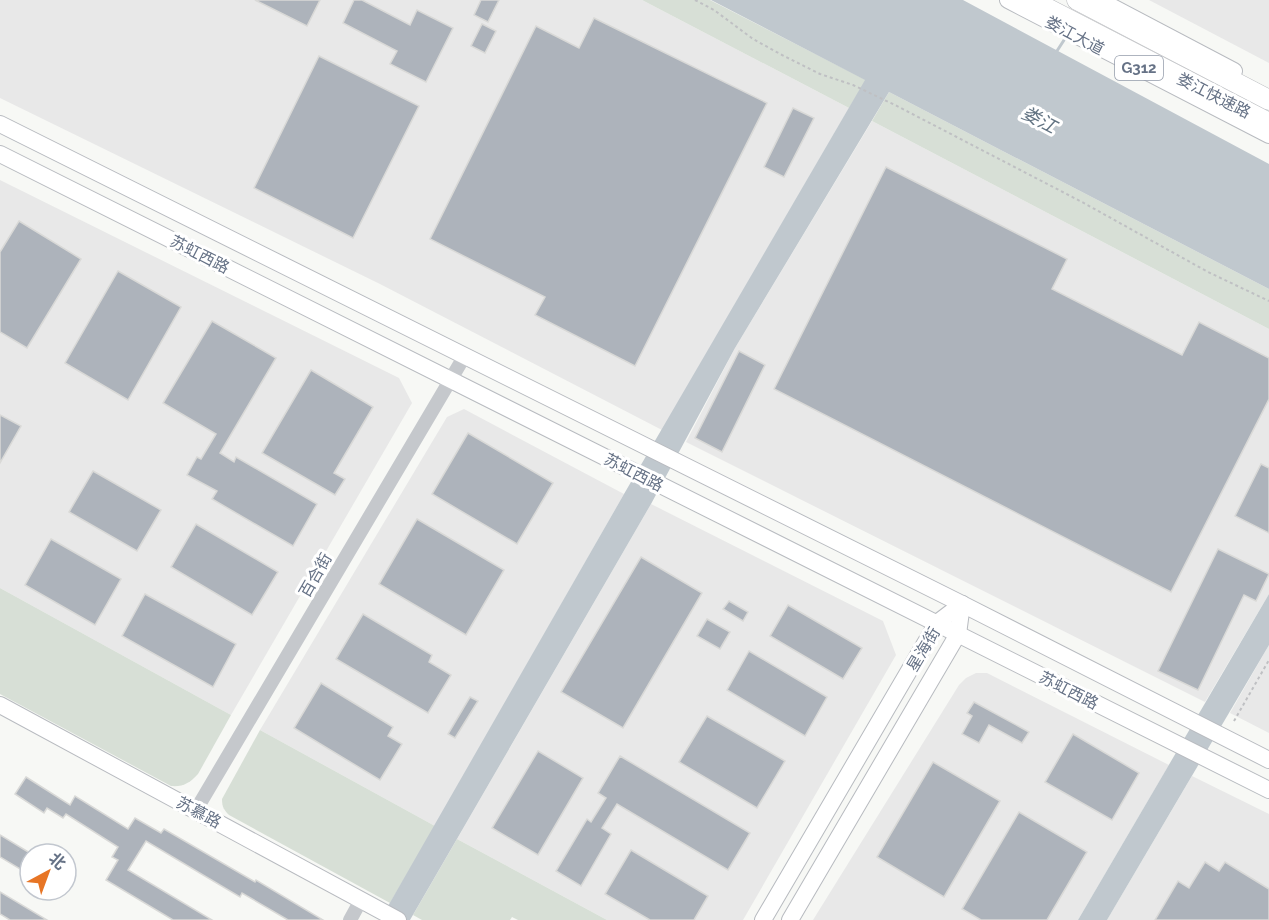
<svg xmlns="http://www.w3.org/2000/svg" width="1269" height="920" font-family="Raleway,'Noto Sans SC',sans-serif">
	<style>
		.built { fill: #e8e8e8 }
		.green { fill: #d7dfd6 }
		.water { fill: #c0c8ce }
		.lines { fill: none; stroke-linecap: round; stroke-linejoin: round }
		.stream { stroke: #c0c8ce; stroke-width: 3 }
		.building { fill: #adb3bb; stroke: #d9d9d7; stroke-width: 1.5 }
		.major-casing { stroke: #b8bbc0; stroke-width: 18 }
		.highway-casing { stroke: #b8babe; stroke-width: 21 }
		.path { stroke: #bfc0c3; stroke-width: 2; stroke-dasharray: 3 3; stroke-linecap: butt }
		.minor { stroke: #c5c8cc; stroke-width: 14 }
		.major { stroke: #fff; stroke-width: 16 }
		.highway { stroke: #fff; stroke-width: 20 }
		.labels { text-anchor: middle; stroke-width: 6; stroke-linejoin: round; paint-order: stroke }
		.shield { fill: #fff; stroke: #949caa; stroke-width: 1.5 }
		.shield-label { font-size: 15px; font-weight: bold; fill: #667286 }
		.street-label { font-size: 16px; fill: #667286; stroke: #fff }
		.water-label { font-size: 18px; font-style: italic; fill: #627382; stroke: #fff }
	</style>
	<rect width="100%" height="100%" fill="#f7f8f5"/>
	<g class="built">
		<polygon points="0,0 642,0 849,108 662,430 380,284 0,98"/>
		<polygon points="1149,0 1269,0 1269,63"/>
		<polygon points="872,121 1269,329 1269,594 1205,702 686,442 735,348"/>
		<polygon points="0,180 399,378 412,403 231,715 0,588"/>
		<polygon points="464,409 624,494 435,826 260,730 447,417"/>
		<polygon points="651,504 883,621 896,655 743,920 607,920 457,839"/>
		<polygon points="1269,645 1269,733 1230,713"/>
		<polygon points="976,673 987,673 1169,765 1078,920 813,920 959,685 966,678"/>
		<polygon points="1192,776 1269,814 1269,920 1107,920"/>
	</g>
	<g class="green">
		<polygon points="642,0 710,0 866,80 849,108"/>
		<polygon points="889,92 1269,289 1269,329 872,121"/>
		<path d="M 0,588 L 231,715 L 198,774 C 190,783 183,787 171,786 L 0,694 Z"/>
		<path d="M 260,730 L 435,826 L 390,903 L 229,815 C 224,810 222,807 222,799 Z"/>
		<polygon points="457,839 607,920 518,920 512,917 510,920 422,920 413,915"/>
	</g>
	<g class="water">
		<polygon points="711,0 963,0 1269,164 1269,289 889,92 735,348 651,504 410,920 380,920 624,494 865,80"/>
		<polygon points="1269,594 1269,645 1107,920 1078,920"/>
	</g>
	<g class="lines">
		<polyline class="stream" points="1055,54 1066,37"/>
	</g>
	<g class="building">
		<polygon points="255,0 320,0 307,26"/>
		<polygon points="354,0 362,0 410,25 417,10 453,28 426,82 390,64 397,51 343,23"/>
		<polygon points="481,0 499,0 488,22 474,15"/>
		<polygon points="594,18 767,103 635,366 535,315 545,297 430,239 536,26 579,48"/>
		<polygon points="482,24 496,31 485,53 471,46"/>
		<polygon points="319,56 419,106 353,238 254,188"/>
		<polygon points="793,108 814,118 784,177 764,167"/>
		<polygon points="886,167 1067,259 1052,289 1182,355 1199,322 1269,358 1269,399 1171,592 774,389"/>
		<polygon points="19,221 81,259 27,348 0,332 0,252"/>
		<polygon points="118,271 181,307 128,400 65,363"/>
		<polygon points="212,321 276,358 220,453 234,462 236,457 317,504 293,546 212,499 217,491 187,475 197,457 201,459 216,434 163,403"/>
		<polygon points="739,351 765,365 722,452 695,438"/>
		<polygon points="311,370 373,407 334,473 345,479 335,495 262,453"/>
		<polygon points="0,415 21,426 0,463"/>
		<polygon points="468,433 553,483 517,544 432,494"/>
		<polygon points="1261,464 1269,468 1269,533 1235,516"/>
		<polygon points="93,471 161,510 137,551 69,512"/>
		<polygon points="417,519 504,570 466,635 379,584"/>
		<polygon points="196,524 278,572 252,615 171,567"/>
		<polygon points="51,539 121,579 95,625 25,585"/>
		<polygon points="1218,549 1269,574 1256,601 1244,595 1198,690 1158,671"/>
		<polygon points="641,557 702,593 623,728 561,692"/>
		<polygon points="145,594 236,644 213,687 122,636"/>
		<polygon points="729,601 748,612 743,621 723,609"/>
		<polygon points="788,605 862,648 843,679 770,636"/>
		<polygon points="363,614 432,655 429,662 451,675 428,713 336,659"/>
		<polygon points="707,619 730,632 720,649 697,636"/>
		<polygon points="749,651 827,697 805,736 727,690"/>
		<polygon points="321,683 393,727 388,736 402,744 380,780 294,728"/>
		<polygon points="470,697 478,701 455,738 448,734"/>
		<polygon points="974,702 1029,732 1022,743 989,725 979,743 962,734 972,716 967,713"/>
		<polygon points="707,716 785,761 757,808 679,762"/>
		<polygon points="1073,734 1139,773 1112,820 1045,782"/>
		<polygon points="538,751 583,778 538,855 492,828"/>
		<polygon points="620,756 750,833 728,870 617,804 602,828 611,834 581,886 556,871 587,819 591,822 606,798 598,793"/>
		<polygon points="933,762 1000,801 944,897 877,857"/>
		<polygon points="26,777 70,805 75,796 128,829 135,818 161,833 164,829 255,882 256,880 323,920 288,920 242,893 240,897 146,841 128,870 212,920 173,920 106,880 118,860 112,857 118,847 66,814 63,818 47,808 44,813 15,794"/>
		<polygon points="1019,812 1087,852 1047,920 981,920 962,909"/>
		<polygon points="0,835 30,853 30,875 0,857"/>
		<polygon points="631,850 708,896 694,920 650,920 605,894"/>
		<polygon points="1205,862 1219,871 1225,862 1269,889 1269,920 1155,920 1178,881 1189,888"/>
		<polygon points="0,892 47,920 10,920 0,914"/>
	</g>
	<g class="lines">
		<defs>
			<g id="major">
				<polyline points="1008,0 1269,135"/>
				<polyline points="1099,0 1234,71"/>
				<polyline points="0,124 962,604 1269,760"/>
				<polyline points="0,154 1269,790"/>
				<polyline points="0,705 398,920"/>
				<polyline points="763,920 937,623 962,604"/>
				<polyline points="790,920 958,634 962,604"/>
			</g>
			<g id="highway">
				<polyline points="1031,0 1269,123"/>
				<polyline points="1077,0 1269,100"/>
			</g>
		</defs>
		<use href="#major" class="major-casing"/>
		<use href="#highway" class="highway-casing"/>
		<g class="path">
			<polyline points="695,0 714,10 753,39 782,55 820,74 853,85 895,105 1082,202 1208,272 1269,301"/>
			<polyline points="1234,721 1269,660"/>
		</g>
		<g class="minor">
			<polyline points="196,810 464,357"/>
			<polyline points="350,920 361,900"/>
		</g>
		<use href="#major" class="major"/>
		<use href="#highway" class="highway"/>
	</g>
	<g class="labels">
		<rect class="shield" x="1115" y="56" width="48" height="24" rx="4.5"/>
		<g class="shield-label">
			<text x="1139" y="73">G312</text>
		</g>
		<g class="street-label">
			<text transform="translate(1075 35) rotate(28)" y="6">娄江大道</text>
			<text transform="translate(1214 95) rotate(27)" y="6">娄江快速路</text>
			<text transform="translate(200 254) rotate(27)" y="6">苏虹西路</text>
			<text transform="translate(634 472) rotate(27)" y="6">苏虹西路</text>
			<text transform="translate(315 575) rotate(-60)" y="6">百合街</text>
			<text transform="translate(923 649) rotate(-59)" y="6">星海街</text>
			<text transform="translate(1069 690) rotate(27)" y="6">苏虹西路</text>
			<text transform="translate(199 812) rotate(28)" y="6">苏慕路</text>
		</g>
		<g class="water-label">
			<text transform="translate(1039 120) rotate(28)" y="6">娄江</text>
		</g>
	</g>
	<g transform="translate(48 872) rotate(41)"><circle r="28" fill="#ffffff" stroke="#c2c7cf" stroke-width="1.5"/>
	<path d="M0-4.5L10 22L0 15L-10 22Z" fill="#e77525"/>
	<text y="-9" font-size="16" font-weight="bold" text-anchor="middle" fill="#667286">北</text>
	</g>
</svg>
